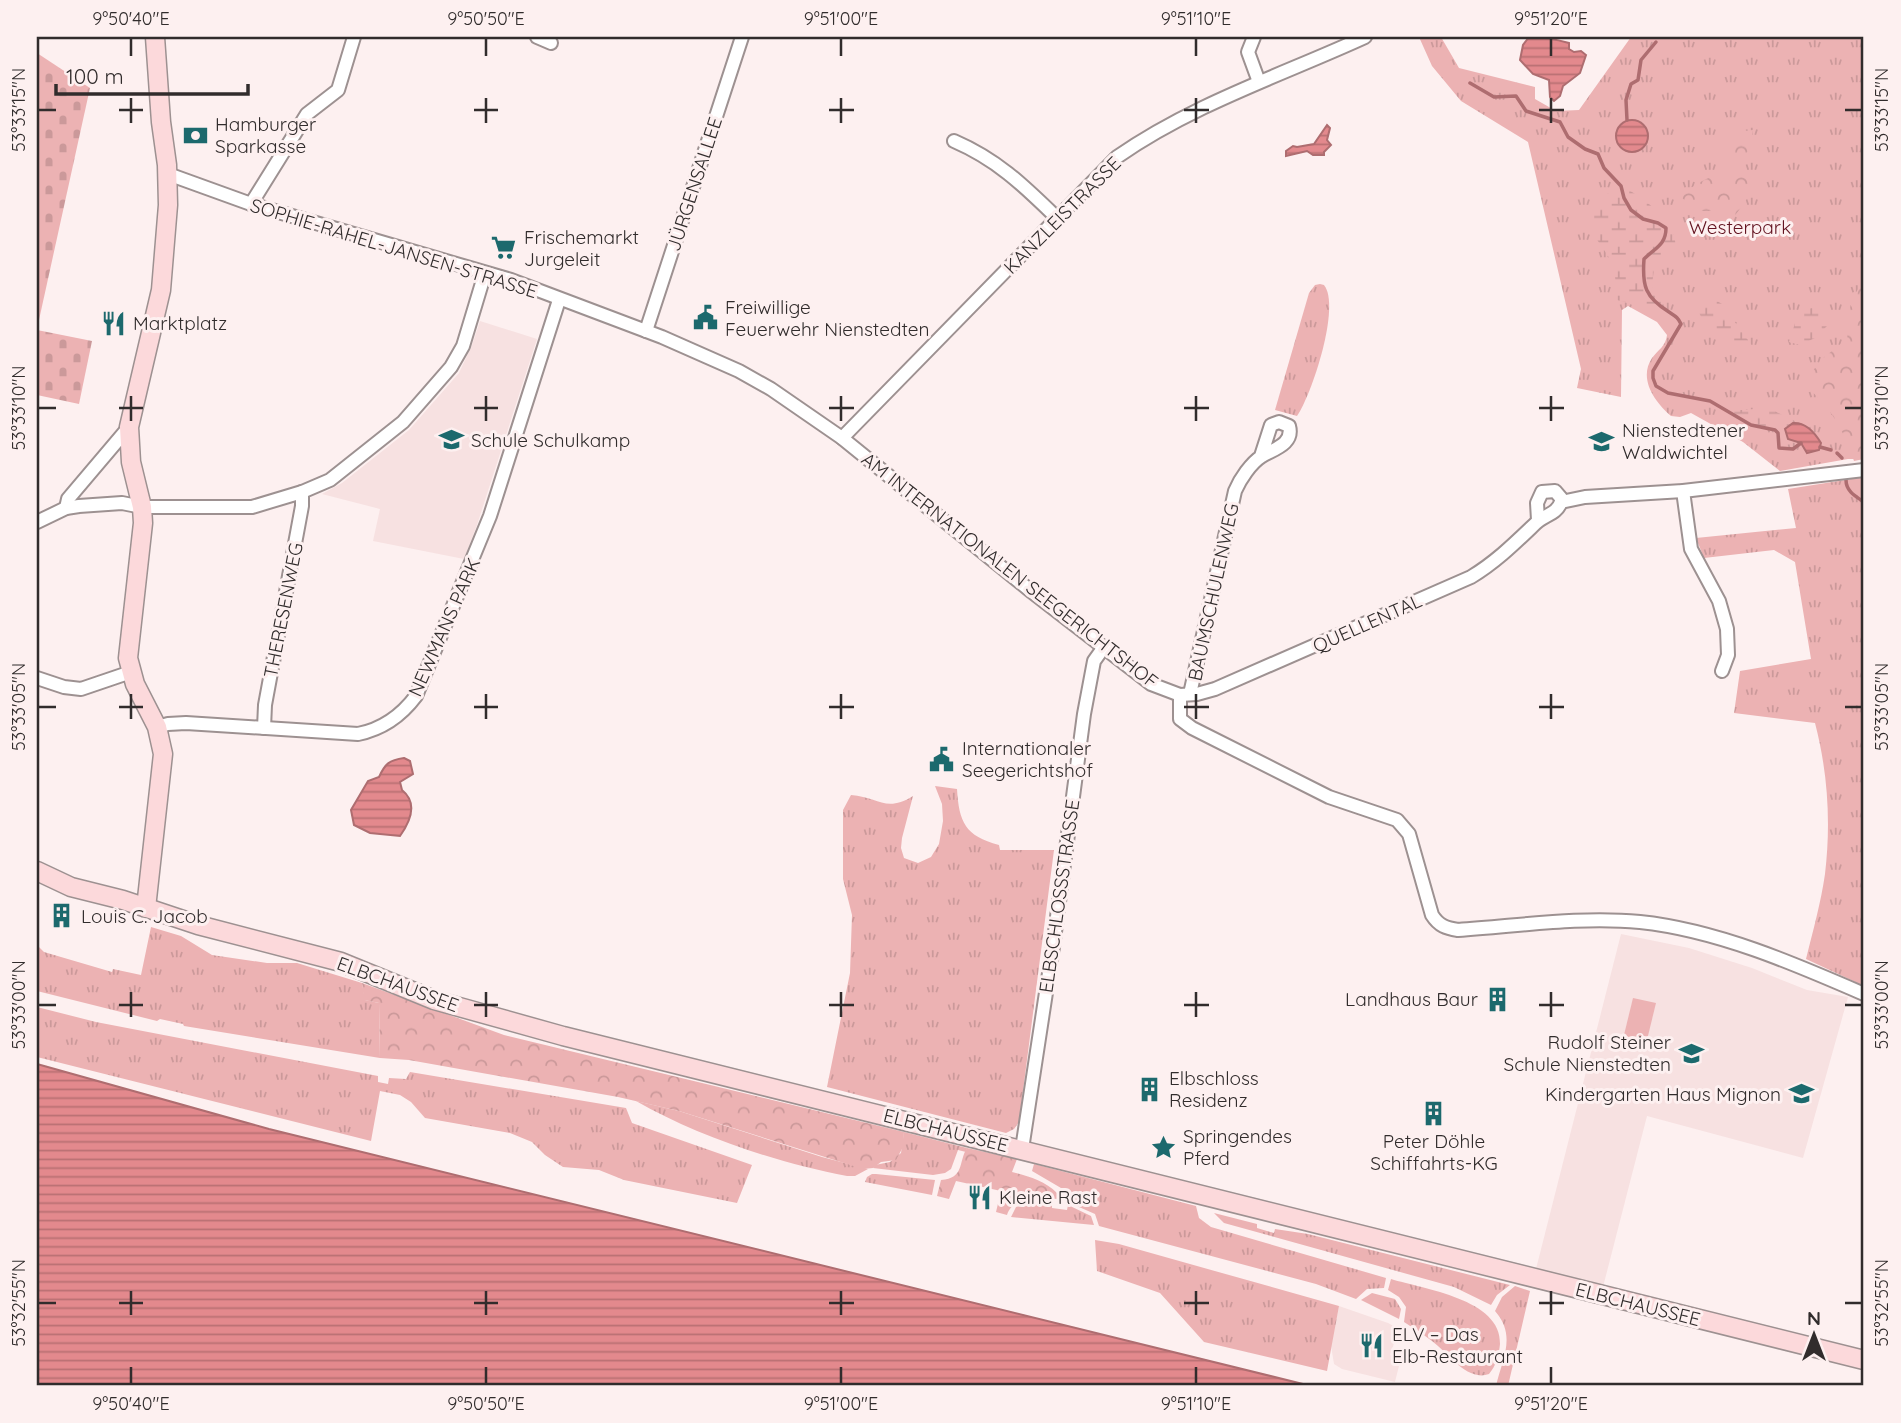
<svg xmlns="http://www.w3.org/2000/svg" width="1901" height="1423" font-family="Quicksand,sans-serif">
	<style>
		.built { fill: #f7e1e1 }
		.grass { fill: url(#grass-tufts) }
		.forest { fill: url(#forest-crowns) }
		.wetland { fill: url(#wetland-marsh) }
		.cemetery { fill: url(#cemetery-stones) }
		.pitch { fill: #ecb2b3 }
		.water { fill: url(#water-rules); stroke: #ae6d70; stroke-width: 2 }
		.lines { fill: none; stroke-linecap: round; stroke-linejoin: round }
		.stream { stroke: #ae6d70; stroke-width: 3.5 }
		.street-casing { stroke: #9d9191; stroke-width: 16 }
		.secondary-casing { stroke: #9d9191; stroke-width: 21 }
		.street { stroke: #fff; stroke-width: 12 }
		.secondary { stroke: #fcd9db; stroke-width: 18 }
		.ticks { fill: none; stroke: #312c2c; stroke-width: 2.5 }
		.labels { text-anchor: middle; stroke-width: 6; stroke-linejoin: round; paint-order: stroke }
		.poi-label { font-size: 19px; fill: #312c2c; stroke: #fdf0f0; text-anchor: start }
		.street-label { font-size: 19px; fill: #312c2c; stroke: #fdf0f0 }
		.park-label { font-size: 19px; fill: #631320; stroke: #fdf0f0 }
		.neatline { fill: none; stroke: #312c2c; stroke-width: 2.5 }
		.ticks-label { font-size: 18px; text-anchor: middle; fill: #312c2c }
	</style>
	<defs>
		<pattern id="grass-tufts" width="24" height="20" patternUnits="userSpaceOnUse" patternTransform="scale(1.75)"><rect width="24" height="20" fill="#ecb2b3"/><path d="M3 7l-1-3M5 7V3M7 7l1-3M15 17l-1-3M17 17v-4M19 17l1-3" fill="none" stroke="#cb999a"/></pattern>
		<pattern id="forest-crowns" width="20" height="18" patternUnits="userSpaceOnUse" patternTransform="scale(1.75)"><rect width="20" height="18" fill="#ecb2b3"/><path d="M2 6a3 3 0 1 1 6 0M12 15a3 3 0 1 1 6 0" fill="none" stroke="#cb999a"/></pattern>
		<pattern id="wetland-marsh" width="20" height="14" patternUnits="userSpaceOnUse" patternTransform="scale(1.75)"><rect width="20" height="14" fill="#ecb2b3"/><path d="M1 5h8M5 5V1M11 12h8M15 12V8" fill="none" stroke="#cb999a"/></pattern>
		<pattern id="cemetery-stones" width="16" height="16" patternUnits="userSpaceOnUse" patternTransform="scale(1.75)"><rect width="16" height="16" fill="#ecb2b3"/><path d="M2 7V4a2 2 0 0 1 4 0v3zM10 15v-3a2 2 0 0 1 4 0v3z" fill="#cb999a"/></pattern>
		<pattern id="water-rules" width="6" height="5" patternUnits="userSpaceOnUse" patternTransform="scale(1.75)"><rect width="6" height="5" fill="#e3898d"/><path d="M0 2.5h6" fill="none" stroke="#b97073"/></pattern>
	</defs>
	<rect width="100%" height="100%" fill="#fdf0f0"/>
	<g class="built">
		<polygon points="480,321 537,339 477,525 464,559 373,541 380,509 322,494 342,483 409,430 459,373 472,345"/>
		<polygon points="1621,934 1689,948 1752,968 1807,990 1848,997 1803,1158 1647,1116 1603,1287 1536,1269"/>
		<polygon points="1339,1306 1388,1323 1399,1329 1390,1355 1401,1358 1395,1382 1342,1369 1334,1364 1331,1346"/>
	</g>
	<g class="grass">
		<path d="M 1419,37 L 1441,37 L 1459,68 L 1535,87 L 1535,99 L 1556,111 L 1579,110 L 1631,37 L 1864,37 L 1864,459 L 1848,459 L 1780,471 L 1743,442 L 1691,413 L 1680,417 L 1671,416 C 1655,402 1638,379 1652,358 C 1658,350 1666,346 1667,335 L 1657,322 L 1628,306 L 1622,310 L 1621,397 L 1577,388 L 1581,369 L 1528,142 L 1461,101 L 1432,66 Z"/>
		<path d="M 1320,284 L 1324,285 C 1341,306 1312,394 1297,416 L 1275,410 L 1309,293 L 1315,285 Z"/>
		<path d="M 1864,477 L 1864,986 L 1806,959 C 1813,931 1821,902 1825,874 C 1831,823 1828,773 1815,723 L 1734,713 L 1740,671 L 1811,659 L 1795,562 L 1774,550 L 1704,558 L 1696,538 L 1796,528 L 1788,489 Z"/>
		<path d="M 935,786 L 957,789 C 959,822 965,836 999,845 L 1000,850 L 1054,850 L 1019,1122 L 1014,1129 L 1006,1133 L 827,1087 L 850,973 L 852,915 L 843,879 L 843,810 L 851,795 C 878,797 886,813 913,796 L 902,838 L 901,848 L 904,858 L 918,863 L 931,857 L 939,844 L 943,821 L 942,804 Z"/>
		<polygon points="151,927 181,936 212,955 267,963 297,963 362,983 365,1000 379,1003 380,1058 184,1026 183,1024 160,1019 157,1021 37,991 37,945 44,952 112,972 113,969 141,975"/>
		<polygon points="37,1007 96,1022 378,1076 378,1082 388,1084 389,1078 406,1079 410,1072 626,1108 632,1123 752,1165 737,1203 624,1180 599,1170 563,1167 545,1155 532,1142 510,1133 425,1118 411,1102 400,1095 380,1091 371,1141 37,1057"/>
		<path d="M 636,1101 L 679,1111 L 822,1157 L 868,1169 L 855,1176 L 847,1176 C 778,1163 697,1136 636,1101 Z"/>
		<polygon points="904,1132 967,1148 966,1152 958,1150 951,1169 945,1173 933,1175 873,1168 875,1165 890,1162 901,1153"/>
		<polygon points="1034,1164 1196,1206 1199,1218 1211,1227 1386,1278 1384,1288 1367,1289 1356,1299 1316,1284 1099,1226 1095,1214 1063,1200 1061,1188 1032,1171"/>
		<polygon points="872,1174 876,1174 935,1180 932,1195 865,1182 867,1177"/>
		<polygon points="1041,1201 1052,1203 1052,1208 1067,1210 1068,1205 1091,1216 1094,1225 1011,1217 1016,1207"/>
		<polygon points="1214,1213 1257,1224 1257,1228 1274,1233 1275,1229 1308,1234 1510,1285 1497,1295 1491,1305 1454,1287 1224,1223"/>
		<polygon points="1095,1240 1119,1244 1339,1306 1327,1371 1204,1342 1160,1293 1097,1271"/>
		<path d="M 1391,1279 C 1423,1289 1502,1299 1500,1344 C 1499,1355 1496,1366 1489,1374 C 1467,1382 1448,1353 1432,1341 C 1423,1334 1413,1328 1404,1322 L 1406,1307 L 1399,1297 L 1388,1290 Z"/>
		<path d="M 1515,1286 L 1530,1291 L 1508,1386 L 1496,1386 C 1502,1359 1517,1336 1495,1311 L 1502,1297 Z"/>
		<polygon points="1372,1293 1395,1299 1401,1309 1399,1319 1361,1300"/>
	</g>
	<g class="forest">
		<polygon points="1753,130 1750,149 1739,162 1717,155 1734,132"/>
		<path d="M 1744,167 C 1756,192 1745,204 1728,223 L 1716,211 L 1702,211 L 1680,197 C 1700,179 1719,172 1744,167 Z"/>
		<path d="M 1864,280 L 1864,459 L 1854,461 C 1841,424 1832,410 1803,383 L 1823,358 L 1847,339 L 1851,300 Z"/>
		<polygon points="362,983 504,1035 904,1132 903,1147 896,1160 881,1162 873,1168 863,1169 679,1111 618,1097 409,1060 380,1058 379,1003 364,1000"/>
		<path d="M 967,1148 L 1017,1159 L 1012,1172 C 1028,1176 1045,1181 1057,1193 L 1058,1199 C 1041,1198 1013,1195 1007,1215 L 996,1212 L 1001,1191 L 956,1181 L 949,1199 L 937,1196 L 941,1180 C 965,1178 958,1162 967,1148 Z"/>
	</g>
	<g class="wetland">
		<path d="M 1621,186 C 1640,195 1683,225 1674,249 C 1671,257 1660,261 1654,268 L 1652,286 C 1661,300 1668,302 1655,316 L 1632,304 L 1617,300 C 1616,291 1616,280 1614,271 C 1607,242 1584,241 1593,202 Z"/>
		<path d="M 1700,297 L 1712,298 L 1722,304 L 1752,346 L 1745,351 C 1719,343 1704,330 1696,304 Z"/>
		<polygon points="1811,308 1824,310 1827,326 1815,338 1800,345 1789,342 1797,317"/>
		<polygon points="1768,408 1805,426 1798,423 1785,429 1786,435 1751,425 1728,411"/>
	</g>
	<g class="cemetery">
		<polygon points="37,53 90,88 37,329"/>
		<polygon points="37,330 92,341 79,404 37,395"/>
	</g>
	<polygon class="pitch" points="1633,998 1656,1003 1646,1044 1623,1039"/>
	<g class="water">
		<path d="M 1529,37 C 1544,37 1555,39 1569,43 L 1569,49 L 1574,52 L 1581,51 L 1586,55 L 1580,73 L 1563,86 L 1560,96 L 1554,101 L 1550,97 L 1549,80 L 1533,74 L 1520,60 L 1523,45 Z"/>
		<circle cx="1632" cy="136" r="16"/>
		<polygon points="1327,125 1330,128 1327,140 1331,145 1324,152 1324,155 1313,155 1307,151 1286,156 1286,151 1293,146 1297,147 1314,144"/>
		<path d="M 1793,423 C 1806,422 1815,433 1821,443 L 1819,450 L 1807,453 L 1801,443 L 1788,439 L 1785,429 Z"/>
		<path d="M 404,758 L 410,761 L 413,774 L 400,782 L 402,790 C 418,803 410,822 400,836 L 370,833 L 354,825 L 351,810 L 368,781 L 379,777 C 385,764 389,760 404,758 Z"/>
		<polygon points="37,1064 269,1129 1311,1386 37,1386"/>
	</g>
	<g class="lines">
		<g class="stream">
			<path d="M 1470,83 L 1494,97 L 1516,96 L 1526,111 L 1560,122 L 1568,137 L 1585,149 L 1598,154 L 1604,168 L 1621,186 L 1624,198 L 1631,210 L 1643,219 L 1658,223 L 1666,228 C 1666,245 1655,248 1644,259 C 1642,286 1645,297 1669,312 C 1675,316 1678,317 1681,324 L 1653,371 L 1653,378 L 1656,386 L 1668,393 L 1710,401 L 1751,425 L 1775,430 L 1778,433 L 1779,448 L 1793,449 L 1801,443"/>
			<polyline points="1627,120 1626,100 1631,84 1638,80 1641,60 1656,42"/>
			<polyline points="1820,447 1831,450"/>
			<polyline points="1837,453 1842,458"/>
			<path d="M 1846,480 C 1846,491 1855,496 1864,502"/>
		</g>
		<defs>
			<g id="street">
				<polyline points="537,37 551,43"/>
				<polyline points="1254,37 1248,52 1259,82"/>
				<path d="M 954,141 C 998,160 1024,186 1057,218"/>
				<path d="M 168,174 L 251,204 L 511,280 L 662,337 L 739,371 L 771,389 L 842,438 L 1032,592 L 1151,684 L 1180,695 L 1197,694 L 1215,689 L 1471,577 C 1496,562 1515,543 1536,523 C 1544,515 1557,514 1561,502 L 1585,497 L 1683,491 L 1864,470"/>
				<polyline points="251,204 307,114 338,90 354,37"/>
				<polyline points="646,331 742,37"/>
				<path d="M 842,438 L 1117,157 C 1193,104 1282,75 1365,37"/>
				<polyline points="1683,491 1691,549 1719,601 1727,629 1728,655 1722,671"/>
				<polyline points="66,508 68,499 129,427"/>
				<polyline points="1538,520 1537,503 1542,492 1555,491 1561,498 1561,502"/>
				<polyline points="37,522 66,508 79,506 122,503 142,507 252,507 302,492 330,480 403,422 451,367 463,346 485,273"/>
				<polyline points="37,678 64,687 81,689 131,672"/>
				<path d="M 1190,694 L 1235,491 C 1240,479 1251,463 1262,456 C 1274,449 1294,444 1289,426 L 1279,422 L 1271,425 L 1261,456"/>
				<path d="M 1180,695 L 1180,719 L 1192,728 L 1329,797 L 1397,820 L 1409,834 L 1432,915 C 1439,926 1446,928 1458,930 C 1519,926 1580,916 1640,922 C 1717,930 1795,964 1864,994"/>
				<path d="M 157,727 L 168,724 L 186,723 L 358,734 C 383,729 401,716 416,696 L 490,516 L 559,300"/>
				<polyline points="264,728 265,705 302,506 302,492"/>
				<polyline points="1022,1149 1053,947 1084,714 1094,661 1104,647"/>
			</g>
			<g id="secondary">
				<polyline points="37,871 71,887 123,900 198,925 341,962 434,1000 563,1036 1864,1360"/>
				<polyline points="146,908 163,754 157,727 135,684 128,658 143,523 142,507 131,462 129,427 161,290 168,205 167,165 161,122 155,37"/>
			</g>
		</defs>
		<use href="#street" class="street-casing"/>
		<use href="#secondary" class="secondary-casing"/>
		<use href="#street" class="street"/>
		<use href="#secondary" class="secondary"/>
	</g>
	<path class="ticks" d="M 131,38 L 131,56M 486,38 L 486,56M 841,38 L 841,56M 1196,38 L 1196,56M 1551,38 L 1551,56M 131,98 L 131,123M 486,98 L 486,123M 841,98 L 841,123M 1196,98 L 1196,123M 1551,98 L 1551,123M 38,110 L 56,110M 119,110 L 143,110M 474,110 L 498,110M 829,110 L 854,110M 1184,110 L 1209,110M 1539,110 L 1564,110M 1845,110 L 1862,110M 131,396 L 131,421M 486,396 L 486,421M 841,396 L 841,421M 1196,396 L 1196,421M 1551,396 L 1551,421M 38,408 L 56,408M 119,408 L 143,408M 474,408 L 498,408M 829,408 L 854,408M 1184,408 L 1209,408M 1539,408 L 1564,408M 1845,408 L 1862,408M 131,694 L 131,719M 486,694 L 486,719M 841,694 L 841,719M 1196,694 L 1196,719M 1551,694 L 1551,719M 38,707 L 56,707M 119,707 L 143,707M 474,707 L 498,707M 829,707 L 854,707M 1184,707 L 1209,707M 1539,707 L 1564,707M 1845,707 L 1862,707M 131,992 L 131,1017M 486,992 L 486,1017M 841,992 L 841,1017M 1196,992 L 1196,1017M 1551,992 L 1551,1017M 38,1005 L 56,1005M 119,1005 L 143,1005M 474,1005 L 498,1005M 829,1005 L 854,1005M 1184,1005 L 1209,1005M 1539,1005 L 1564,1005M 1845,1005 L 1862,1005M 131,1291 L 131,1315M 486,1291 L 486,1315M 841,1291 L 841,1315M 1196,1291 L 1196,1315M 1551,1291 L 1551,1315M 38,1303 L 56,1303M 119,1303 L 143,1303M 474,1303 L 498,1303M 829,1303 L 854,1303M 1184,1303 L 1209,1303M 1539,1303 L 1564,1303M 1845,1303 L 1862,1303M 131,1367 L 131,1384M 486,1367 L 486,1384M 841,1367 L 841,1384M 1196,1367 L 1196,1384M 1551,1367 L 1551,1384"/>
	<defs>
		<symbol id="bank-bare" viewBox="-9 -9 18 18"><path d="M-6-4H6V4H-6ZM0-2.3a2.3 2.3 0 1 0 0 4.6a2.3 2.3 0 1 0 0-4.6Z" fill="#1c696d" stroke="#fdf0f0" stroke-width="2.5" paint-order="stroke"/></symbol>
		<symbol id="supermarket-bare" viewBox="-9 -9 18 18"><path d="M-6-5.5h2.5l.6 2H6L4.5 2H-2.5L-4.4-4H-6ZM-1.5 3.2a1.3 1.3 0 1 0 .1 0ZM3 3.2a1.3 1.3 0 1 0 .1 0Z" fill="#1c696d" stroke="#fdf0f0" stroke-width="2.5" paint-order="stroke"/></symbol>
		<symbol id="civic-bare" viewBox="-9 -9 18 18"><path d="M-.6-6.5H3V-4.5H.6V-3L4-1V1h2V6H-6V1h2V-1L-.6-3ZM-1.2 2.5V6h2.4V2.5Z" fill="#1c696d" stroke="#fdf0f0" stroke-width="2.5" paint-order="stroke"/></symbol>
		<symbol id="restaurant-bare" viewBox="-9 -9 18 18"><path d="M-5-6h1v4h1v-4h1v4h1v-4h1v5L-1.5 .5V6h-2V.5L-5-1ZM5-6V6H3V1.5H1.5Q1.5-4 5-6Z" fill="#1c696d" stroke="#fdf0f0" stroke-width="2.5" paint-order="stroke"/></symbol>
		<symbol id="school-bare" viewBox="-9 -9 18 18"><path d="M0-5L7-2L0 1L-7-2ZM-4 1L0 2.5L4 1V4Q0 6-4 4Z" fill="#1c696d" stroke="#fdf0f0" stroke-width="2.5" paint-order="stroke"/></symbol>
		<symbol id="building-bare" viewBox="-9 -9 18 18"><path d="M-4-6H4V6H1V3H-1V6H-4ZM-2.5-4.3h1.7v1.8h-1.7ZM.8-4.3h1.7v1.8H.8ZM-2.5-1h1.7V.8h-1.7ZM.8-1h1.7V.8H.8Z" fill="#1c696d" stroke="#fdf0f0" stroke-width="2.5" paint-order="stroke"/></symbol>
		<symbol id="sight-bare" viewBox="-9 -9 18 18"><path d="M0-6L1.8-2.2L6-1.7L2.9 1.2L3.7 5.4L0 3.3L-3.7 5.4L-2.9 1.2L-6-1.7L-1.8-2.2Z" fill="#1c696d" stroke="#fdf0f0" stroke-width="2.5" paint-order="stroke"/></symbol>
	</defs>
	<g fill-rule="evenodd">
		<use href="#bank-bare" x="178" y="118" width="35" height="35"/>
		<use href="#supermarket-bare" x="486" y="230" width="35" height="35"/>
		<use href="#civic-bare" x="688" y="300" width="35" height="35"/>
		<use href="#restaurant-bare" x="96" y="306" width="35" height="35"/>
		<use href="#school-bare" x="434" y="422" width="35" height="35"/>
		<use href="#school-bare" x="1584" y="424" width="35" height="35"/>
		<use href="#civic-bare" x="924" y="742" width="35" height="35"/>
		<use href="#building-bare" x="44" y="898" width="35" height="35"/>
		<use href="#building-bare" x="1480" y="982" width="35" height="35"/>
		<use href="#school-bare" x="1674" y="1036" width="35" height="35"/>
		<use href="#building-bare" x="1132" y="1072" width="35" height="35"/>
		<use href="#school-bare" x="1784" y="1076" width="35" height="35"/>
		<use href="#building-bare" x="1416" y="1096" width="35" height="35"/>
		<use href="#sight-bare" x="1146" y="1130" width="35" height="35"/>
		<use href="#restaurant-bare" x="962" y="1180" width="35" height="35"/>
		<use href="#restaurant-bare" x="1354" y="1328" width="35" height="35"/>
	</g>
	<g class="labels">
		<g class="poi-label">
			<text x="215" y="131">Hamburger<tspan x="215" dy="22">Sparkasse</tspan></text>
			<text x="524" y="244">Frischemarkt<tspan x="524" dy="22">Jurgeleit</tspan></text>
			<text x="725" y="314">Freiwillige<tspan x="725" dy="22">Feuerwehr Nienstedten</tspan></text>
			<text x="133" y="330">Marktplatz</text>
			<text x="1622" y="437">Nienstedtener<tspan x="1622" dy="22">Waldwichtel</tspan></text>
			<text x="471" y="447">Schule Schulkamp</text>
			<text x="962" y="755">Internationaler<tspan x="962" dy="22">Seegerichtshof</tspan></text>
			<text x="81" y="923">Louis C. Jacob</text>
			<text x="1478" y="1006" text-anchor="end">Landhaus Baur</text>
			<text x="1671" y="1049" text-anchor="end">Rudolf Steiner<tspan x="1671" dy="22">Schule Nienstedten</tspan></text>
			<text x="1169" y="1085">Elbschloss<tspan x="1169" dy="22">Residenz</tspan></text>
			<text x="1781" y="1101" text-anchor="end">Kindergarten Haus Mignon</text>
			<text x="1183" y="1143">Springendes<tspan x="1183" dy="22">Pferd</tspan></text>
			<text x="1434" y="1148" text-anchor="middle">Peter Döhle<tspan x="1434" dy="22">Schiffahrts-KG</tspan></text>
			<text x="999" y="1204">Kleine Rast</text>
			<text x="1392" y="1341">ELV – Das<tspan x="1392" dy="22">Elb-Restaurant</tspan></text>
		</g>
		<g class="street-label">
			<text transform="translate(694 184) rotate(-72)" y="7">JÜRGENSALLEE</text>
			<text transform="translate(1062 215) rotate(-45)" y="7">KANZLEISTRASSE</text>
			<text transform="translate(394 248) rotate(17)" y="7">SOPHIE-RAHEL-JANSEN-STRASSE</text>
			<text transform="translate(1010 570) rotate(38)" y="7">AM INTERNATIONALEN SEEGERICHTSHOF</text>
			<text transform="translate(1213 592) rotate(-78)" y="7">BAUMSCHULENWEG</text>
			<text transform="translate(283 610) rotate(-79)" y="7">THERESENWEG</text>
			<text transform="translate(1367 623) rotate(-24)" y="7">QUELLENTAL</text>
			<text transform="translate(444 627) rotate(-66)" y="7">NEWMANS PARK</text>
			<text transform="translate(1059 896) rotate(-82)" y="7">ELBSCHLOSSSTRASSE</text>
			<text transform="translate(398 984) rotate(20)" y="7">ELBCHAUSSEE</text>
			<text transform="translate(946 1130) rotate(14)" y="7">ELBCHAUSSEE</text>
			<text transform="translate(1638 1304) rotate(14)" y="7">ELBCHAUSSEE</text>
		</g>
		<g class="park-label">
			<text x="1740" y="234">Westerpark</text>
		</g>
	</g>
	<rect width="1901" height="1423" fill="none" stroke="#fdf0f0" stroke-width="77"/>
	<g transform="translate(1814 1335)" stroke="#fdf0f0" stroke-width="5" paint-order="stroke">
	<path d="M0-5L12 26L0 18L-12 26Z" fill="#312c2c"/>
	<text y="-10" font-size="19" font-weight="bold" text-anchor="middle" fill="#312c2c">N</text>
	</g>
	<path d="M56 84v10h192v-10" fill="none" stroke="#312c2c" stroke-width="3.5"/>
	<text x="66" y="84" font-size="21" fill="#312c2c" stroke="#fdf0f0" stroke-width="5" paint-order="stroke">100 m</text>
	<rect x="38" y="38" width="1824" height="1346" class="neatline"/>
	<g class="ticks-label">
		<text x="131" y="25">9°50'40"E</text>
		<text x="486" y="25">9°50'50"E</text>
		<text x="841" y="25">9°51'00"E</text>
		<text x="1196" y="25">9°51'10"E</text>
		<text x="1551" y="25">9°51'20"E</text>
		<text transform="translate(19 110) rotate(-90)" y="6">53°33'15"N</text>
		<text transform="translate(1882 110) rotate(-90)" y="6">53°33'15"N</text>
		<text transform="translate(19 408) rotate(-90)" y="6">53°33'10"N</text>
		<text transform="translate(1882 408) rotate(-90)" y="6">53°33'10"N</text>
		<text transform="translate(19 707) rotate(-90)" y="6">53°33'05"N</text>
		<text transform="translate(1882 707) rotate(-90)" y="6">53°33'05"N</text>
		<text transform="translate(19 1005) rotate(-90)" y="6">53°33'00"N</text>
		<text transform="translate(1882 1005) rotate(-90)" y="6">53°33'00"N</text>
		<text transform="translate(19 1303) rotate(-90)" y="6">53°32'55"N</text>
		<text transform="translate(1882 1303) rotate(-90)" y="6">53°32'55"N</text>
		<text x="131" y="1410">9°50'40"E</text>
		<text x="486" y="1410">9°50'50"E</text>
		<text x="841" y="1410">9°51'00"E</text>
		<text x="1196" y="1410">9°51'10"E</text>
		<text x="1551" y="1410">9°51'20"E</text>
	</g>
</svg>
